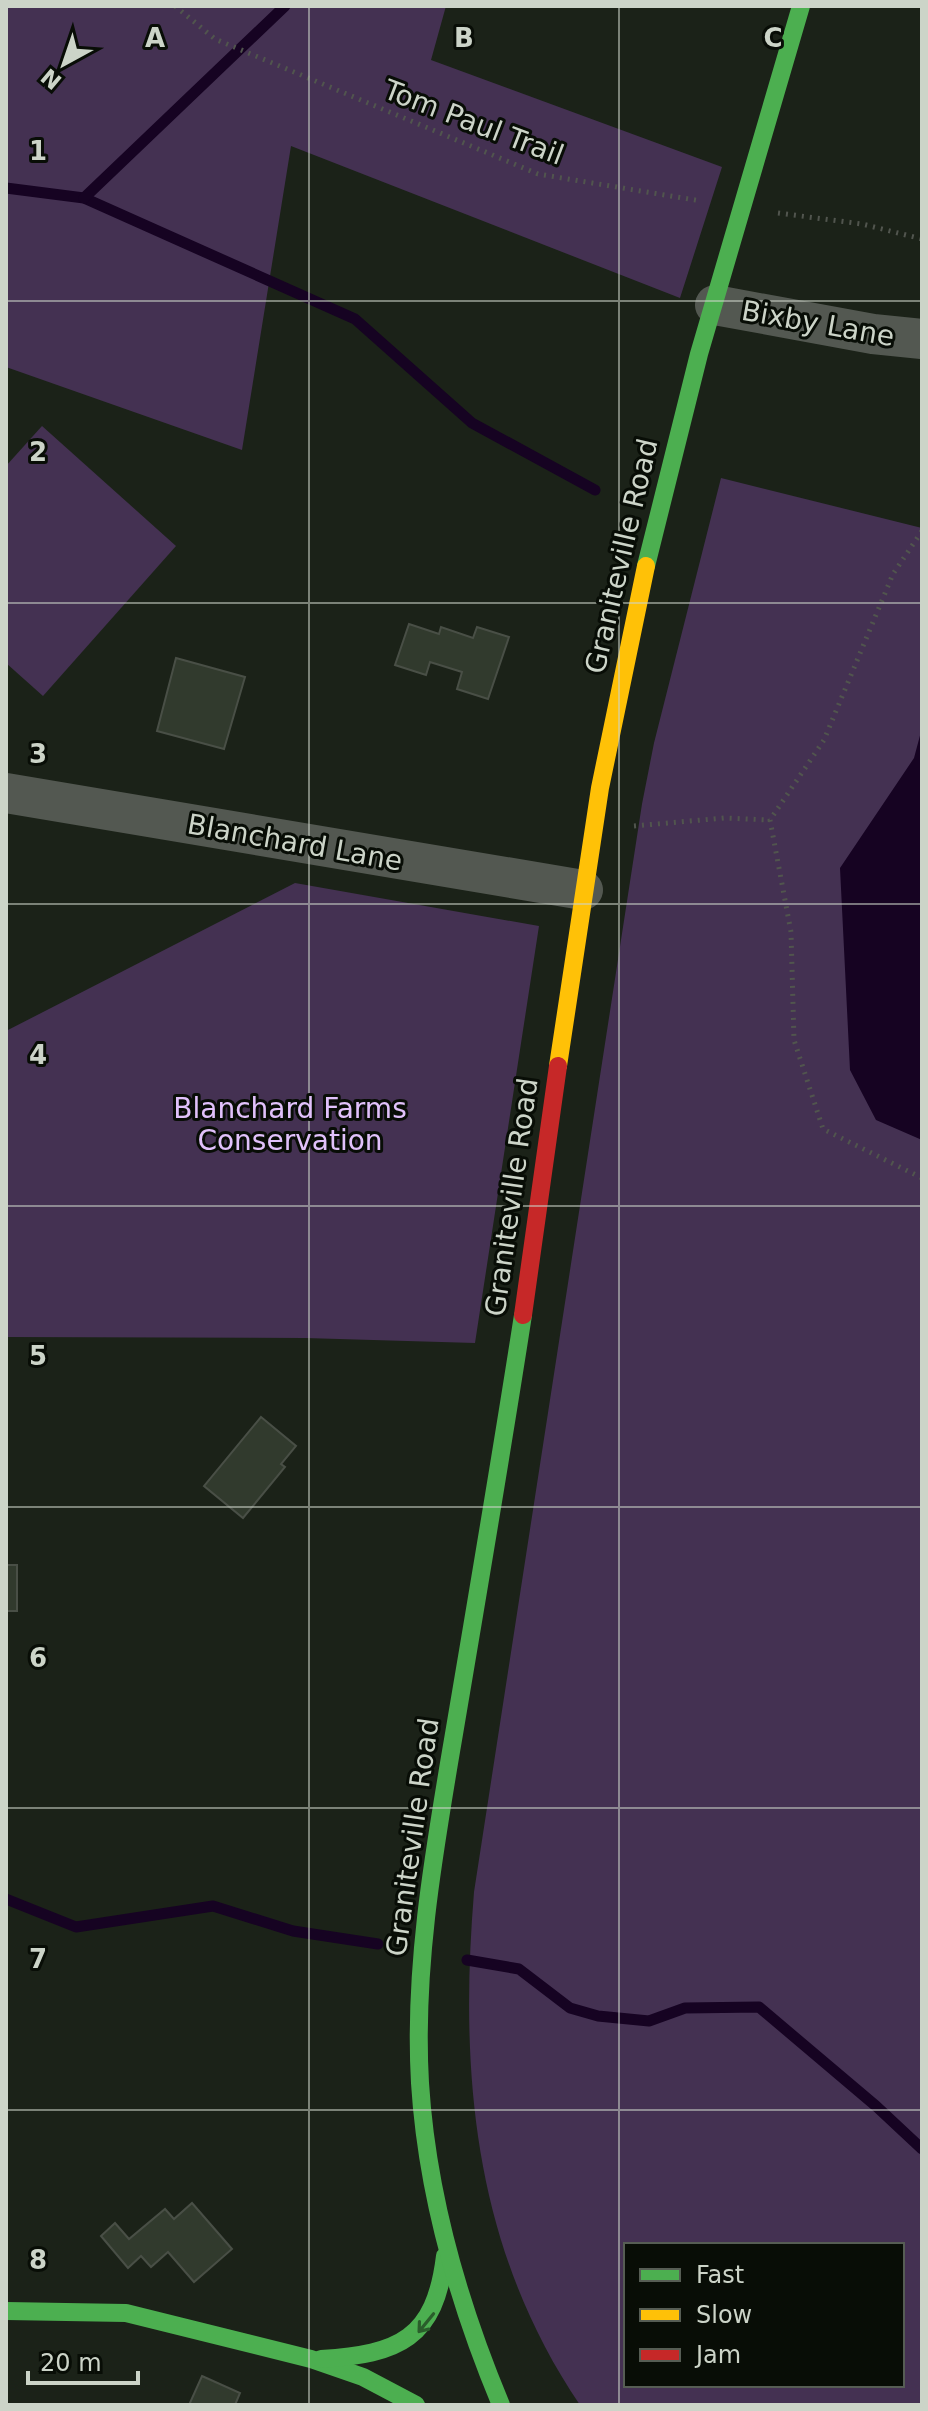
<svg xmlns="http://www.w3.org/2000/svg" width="928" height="2411" font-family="'DejaVu Sans',sans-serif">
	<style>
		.green { fill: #443152; fill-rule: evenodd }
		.water { fill: #160322 }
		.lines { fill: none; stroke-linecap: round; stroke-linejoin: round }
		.stream { stroke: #160322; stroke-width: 11 }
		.building { fill: #313a2d; stroke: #494f46; stroke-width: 2 }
		.path { stroke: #51554e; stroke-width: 5; stroke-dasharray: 2 6; stroke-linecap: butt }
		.street { stroke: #535851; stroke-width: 40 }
		.fast { stroke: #4caf50; stroke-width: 18 }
		.slow { stroke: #ffc107; stroke-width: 18 }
		.jam { stroke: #c62828; stroke-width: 18 }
		.oneway { stroke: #2a5e2b }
		.grid { fill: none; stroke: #ccd4c8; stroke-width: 2; stroke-opacity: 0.55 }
		.labels { text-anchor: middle; stroke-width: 6; stroke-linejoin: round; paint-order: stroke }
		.street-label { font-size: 28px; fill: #ccd4c8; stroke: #080d06 }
		.park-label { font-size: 28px; fill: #e1c1fb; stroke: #080d06 }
		.grid-label { font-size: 26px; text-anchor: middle; font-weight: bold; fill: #ccd4c8; stroke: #080d06; stroke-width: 6; stroke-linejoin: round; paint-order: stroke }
	</style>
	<rect width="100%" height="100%" fill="#1b2218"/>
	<g class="green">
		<polygon points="6,6 446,6 431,60 722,167 680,298 291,146 242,450 6,367"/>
		<polygon points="42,426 176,546 43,696 6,663 6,466"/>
		<path d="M 721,478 L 922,528 L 922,2405 L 580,2405 C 474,2249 459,2074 474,1892 L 642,804 L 654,743 ZM 626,2245 L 902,2245 L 902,2385 L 626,2385 Z"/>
		<polygon points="295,883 539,926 475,1343 305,1338 6,1337 6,1031"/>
	</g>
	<polygon class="water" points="922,728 922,1140 876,1120 850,1070 840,868 914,758"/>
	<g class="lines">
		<g class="stream">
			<polyline points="6,188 84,198 355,319 472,423 595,490"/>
			<polyline points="84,198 285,6"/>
			<polyline points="6,1899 76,1927 213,1906 293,1931 378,1944"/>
			<polyline points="467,1960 519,1969 570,2008 598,2016 649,2021 685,2008 759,2007 876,2106 922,2149"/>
		</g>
	</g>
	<g class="building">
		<polygon points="409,624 439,634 441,627 473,638 477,627 509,637 488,699 457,689 462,672 430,662 426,675 395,665"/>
		<polygon points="176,658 245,677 224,749 157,731"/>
		<polygon points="261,1417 296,1446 281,1464 285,1467 243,1518 204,1486"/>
		<rect x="6" y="1565" width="11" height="46"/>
		<polygon points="192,2203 232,2249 194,2282 168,2252 151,2267 141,2256 128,2268 101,2236 115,2223 129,2239 165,2209 174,2219"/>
		<polygon points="202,2376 240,2393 235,2405 189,2405"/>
	</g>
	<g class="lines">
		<g class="path">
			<polyline points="175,6 215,39 538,174 701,201"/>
			<polyline points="778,213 862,224 922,239"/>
			<polyline points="922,531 893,574 824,740 770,820 791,932 794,1040 823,1129 922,1178"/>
			<polyline points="634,826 724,818 770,820"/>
		</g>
		<g class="street">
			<polyline points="715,305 873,334 922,339"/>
			<polyline points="6,793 583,890"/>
		</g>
		<g class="fast">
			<polyline points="646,566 699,354 801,6"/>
			<polyline points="6,2311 126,2313 311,2359 363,2377 416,2405"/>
			<path d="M 321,2359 C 399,2354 435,2339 445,2256"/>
			<path d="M 501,2405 C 458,2302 427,2195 420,2083 C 413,1962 436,1841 456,1722 C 479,1586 502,1451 523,1315"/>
		</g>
		<polyline class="slow" points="558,1066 600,788 646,566"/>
		<polyline class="jam" points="523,1315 558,1066"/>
	</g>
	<defs><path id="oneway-shaft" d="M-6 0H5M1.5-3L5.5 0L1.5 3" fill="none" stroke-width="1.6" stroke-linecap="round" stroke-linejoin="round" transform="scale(2)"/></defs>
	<use class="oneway" href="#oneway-shaft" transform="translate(426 2323) rotate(129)"/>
	<path class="grid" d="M 309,6 L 309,2405M 619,6 L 619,2405M 6,301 L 922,301M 6,603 L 922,603M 6,904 L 922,904M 6,1206 L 922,1206M 6,1507 L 922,1507M 6,1808 L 922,1808M 6,2110 L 922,2110"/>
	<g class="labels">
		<g class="street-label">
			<text transform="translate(474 122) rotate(21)" y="10">Tom Paul Trail</text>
			<text transform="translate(818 323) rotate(10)" y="10">Bixby Lane</text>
			<text transform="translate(621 556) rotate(-77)" y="10">Graniteville Road</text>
			<text transform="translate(295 842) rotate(10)" y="10">Blanchard Lane</text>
			<text transform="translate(511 1197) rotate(-82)" y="10">Graniteville Road</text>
			<text transform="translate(412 1837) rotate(-82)" y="10">Graniteville Road</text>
		</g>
		<g class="park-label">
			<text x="290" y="1118">Blanchard Farms<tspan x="290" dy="32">Conservation</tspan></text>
		</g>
	</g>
	<g class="grid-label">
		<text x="155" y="47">A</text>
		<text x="464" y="47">B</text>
		<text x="773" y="47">C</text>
		<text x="38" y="160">1</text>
		<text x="38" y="461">2</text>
		<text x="38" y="763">3</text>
		<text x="38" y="1064">4</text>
		<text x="38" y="1365">5</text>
		<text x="38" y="1667">6</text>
		<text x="38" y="1968">7</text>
		<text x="38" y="2269">8</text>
	</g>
	<rect width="928" height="2411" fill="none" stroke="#ccd4c8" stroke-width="16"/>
	<rect x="624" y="2243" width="280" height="144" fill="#080d06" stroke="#565d54" stroke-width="2"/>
	<rect x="640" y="2269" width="40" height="12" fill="#4caf50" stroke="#565d54" stroke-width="2"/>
	<text x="696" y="2283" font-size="24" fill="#ccd4c8">Fast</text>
	<rect x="640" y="2309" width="40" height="12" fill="#ffc107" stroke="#565d54" stroke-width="2"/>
	<text x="696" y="2323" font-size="24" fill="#ccd4c8">Slow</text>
	<rect x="640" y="2349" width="40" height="12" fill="#c62828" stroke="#565d54" stroke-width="2"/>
	<text x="696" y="2363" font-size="24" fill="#ccd4c8">Jam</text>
	<g transform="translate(64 64) rotate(220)" stroke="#080d06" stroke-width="6" paint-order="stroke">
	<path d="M0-6L14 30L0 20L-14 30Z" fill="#ccd4c8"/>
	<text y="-12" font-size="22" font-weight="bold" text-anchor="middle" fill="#ccd4c8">N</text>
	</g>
	<path d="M28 2371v12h110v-12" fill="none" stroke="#ccd4c8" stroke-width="4"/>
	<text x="40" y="2371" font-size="24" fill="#ccd4c8" stroke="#080d06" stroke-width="6" paint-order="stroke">20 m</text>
</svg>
